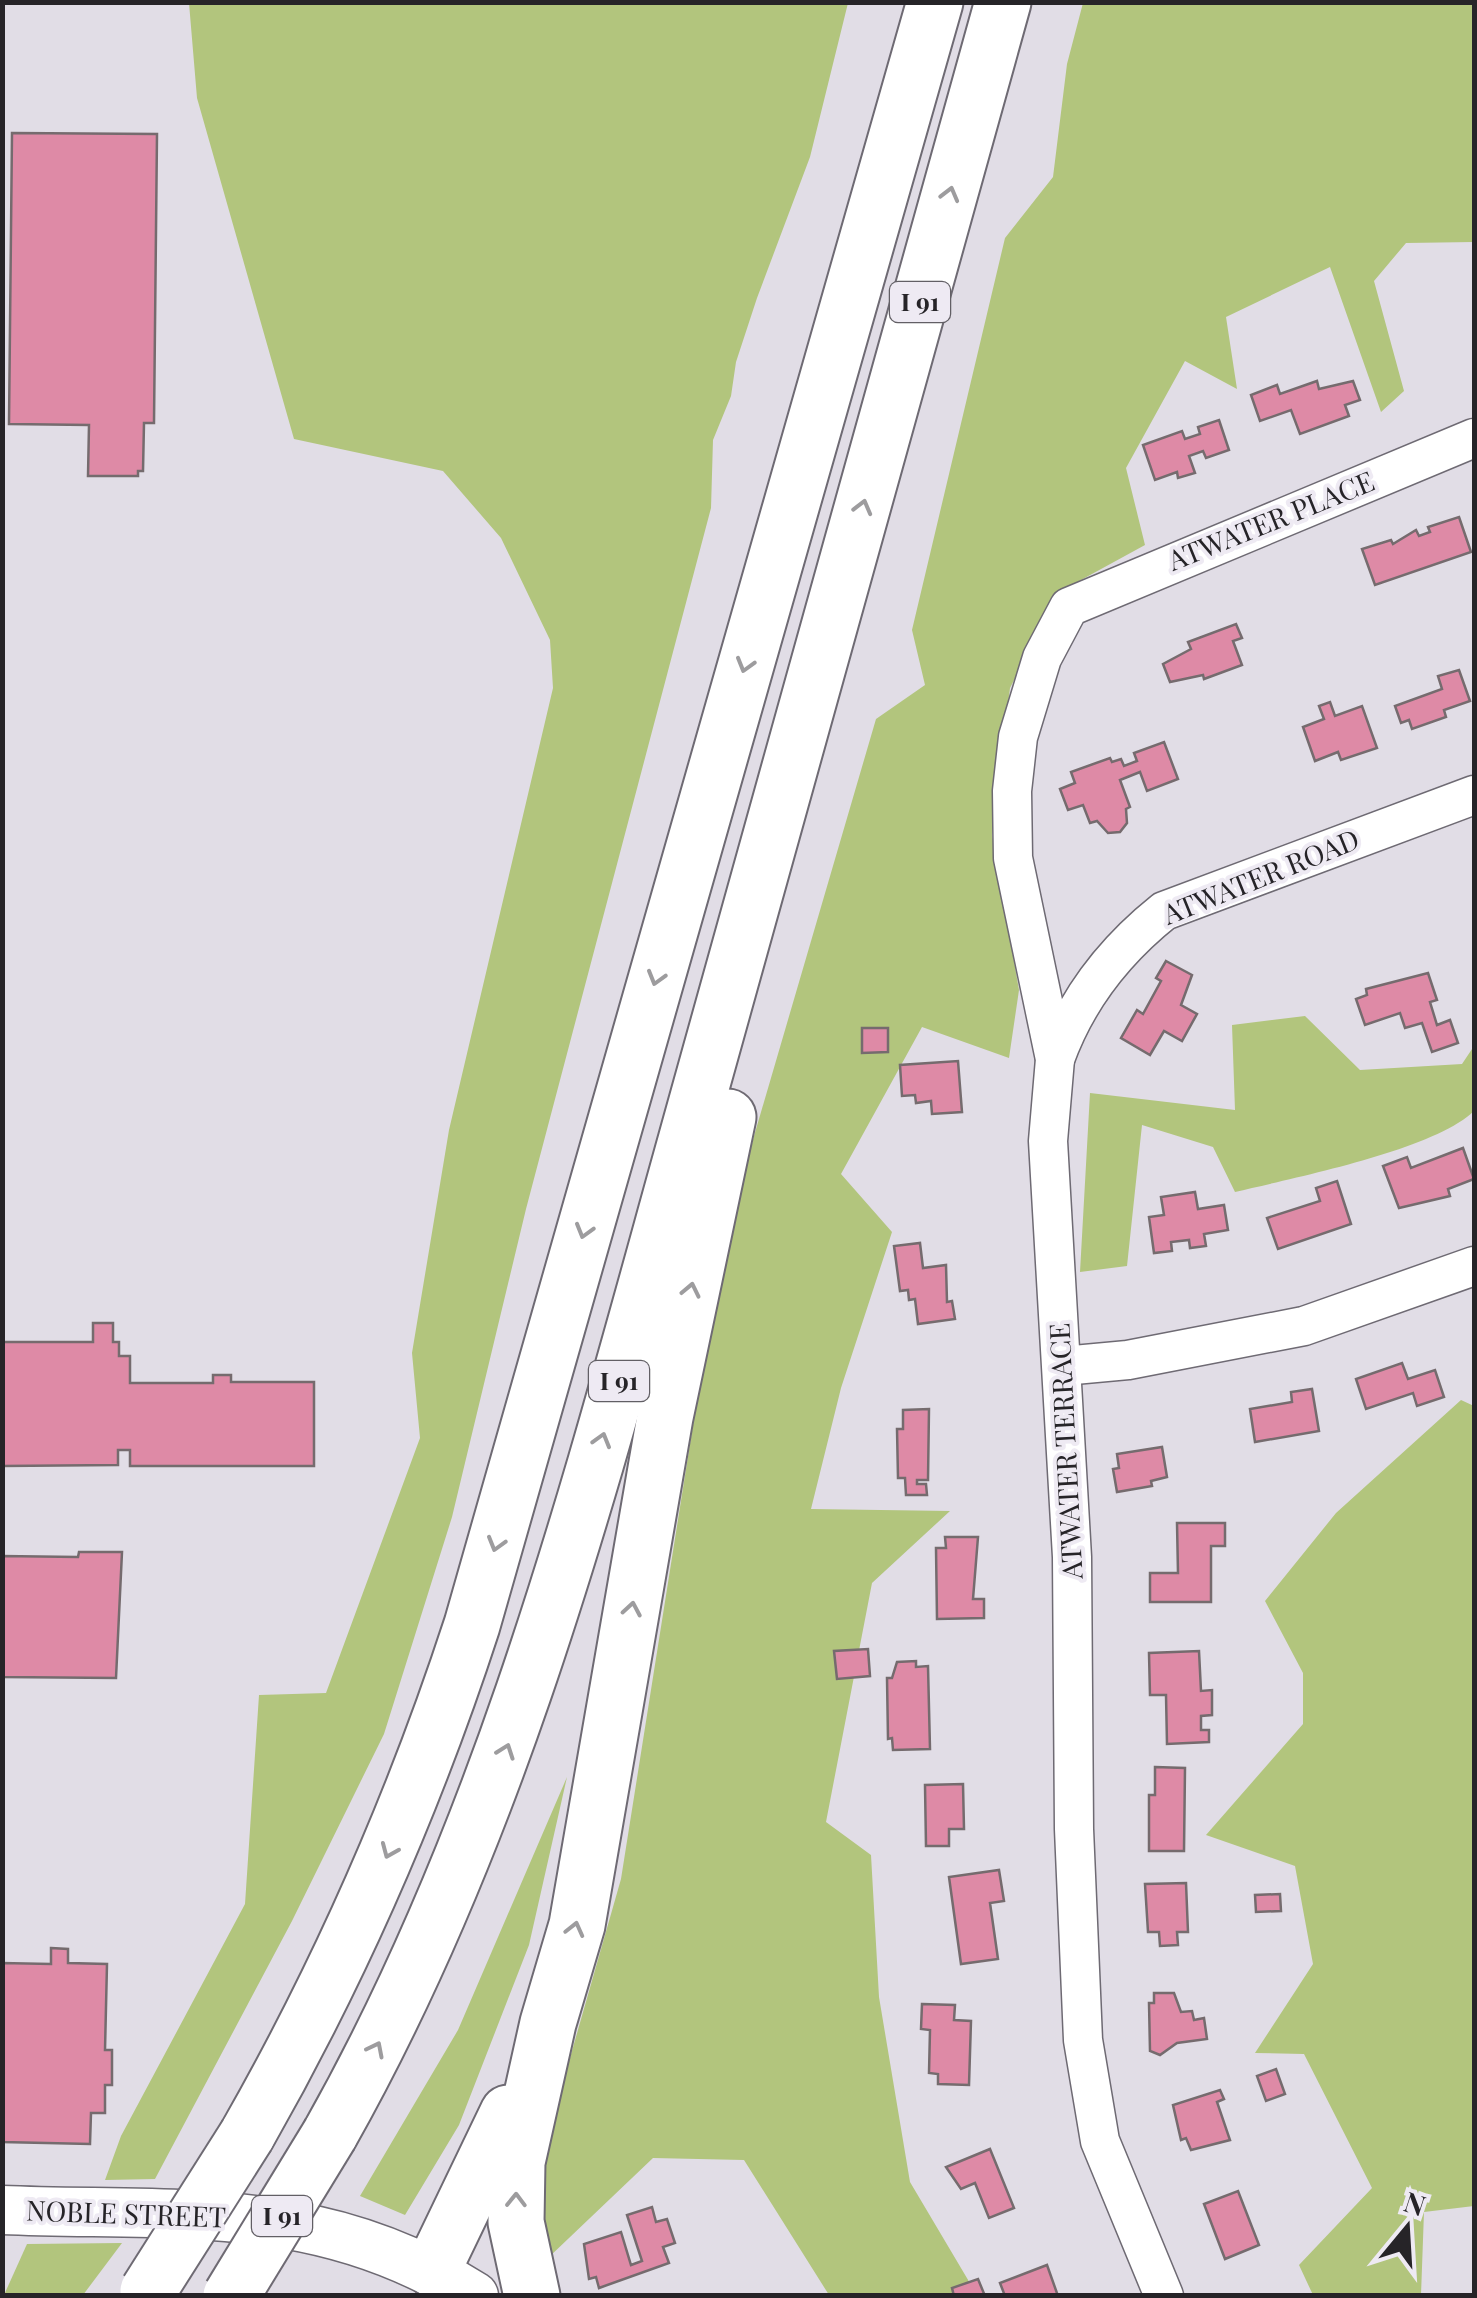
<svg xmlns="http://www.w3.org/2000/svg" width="1477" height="2298" font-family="'Playfair Display',serif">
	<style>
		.green { fill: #b2c57d }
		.building { fill: #de8aa6; stroke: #756b6e; stroke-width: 2.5 }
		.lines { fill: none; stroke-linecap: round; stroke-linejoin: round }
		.minor-casing { stroke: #6e6a73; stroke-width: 41 }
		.major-casing { stroke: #6e6a73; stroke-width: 51 }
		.highway-casing { stroke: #6e6a73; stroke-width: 59 }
		.minor { stroke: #fff; stroke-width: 38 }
		.major { stroke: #fff; stroke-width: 48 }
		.highway { stroke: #fff; stroke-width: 55 }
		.highway-bridge-casing { stroke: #6e6a73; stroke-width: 59; stroke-linecap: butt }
		.highway-bridge { stroke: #fff; stroke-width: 55 }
		.oneway { stroke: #9d9c9e }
		.labels { text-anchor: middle; stroke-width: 8; stroke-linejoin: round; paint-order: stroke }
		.shield { fill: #eeeaf3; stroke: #625f65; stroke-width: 2.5 }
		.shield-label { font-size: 25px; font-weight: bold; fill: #262428 }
		.street-label { font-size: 28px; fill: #262428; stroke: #eeeaf3 }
	</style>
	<rect width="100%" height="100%" fill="#e1dde6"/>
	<g class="green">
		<polygon points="189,3 848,3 810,157 757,298 736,362 731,396 713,440 711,508 526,1209 452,1517 384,1734 292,1921 155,2179 105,2180 121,2136 245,1904 259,1695 326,1693 420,1438 412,1353 449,1130 553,688 550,640 501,538 443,471 294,439 197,98"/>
		<polygon points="1083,3 1474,3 1474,242 1406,243 1374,281 1404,391 1381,412 1330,267 1226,317 1237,389 1185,361 1126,468 1145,545 1059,592 1010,688 992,835 1019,990 1009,1058 922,1027 841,1174 892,1232 841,1388 811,1509 950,1511 872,1583 826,1822 871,1855 879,1997 910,2182 977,2295 829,2295 744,2160 653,2158 548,2258 530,2198 621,1879 713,1299 754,1136 876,719 925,685 912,630 1005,238 1053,177 1067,64"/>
		<path d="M 1305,1016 L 1360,1070 L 1462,1064 L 1474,1046 L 1474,1111 C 1434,1150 1293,1178 1235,1192 L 1213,1147 L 1142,1125 L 1127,1266 L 1080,1272 L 1090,1093 L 1235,1110 L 1232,1025 Z"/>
		<polygon points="1461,1400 1474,1406 1474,2206 1424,2212 1421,2295 1313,2295 1299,2265 1372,2188 1304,2054 1255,2053 1313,1964 1295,1866 1206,1835 1303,1724 1303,1673 1265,1601 1336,1513"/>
		<polygon points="567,1777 529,1945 459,2125 405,2215 360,2196 458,2030"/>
		<polygon points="122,2243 83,2295 4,2295 27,2244"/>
	</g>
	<g class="building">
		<polygon points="12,133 157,134 154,423 144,423 143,471 138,471 138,476 88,476 89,425 9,424"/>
		<polygon points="1317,381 1319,389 1353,381 1360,400 1345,405 1349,416 1300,434 1291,410 1260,421 1251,395 1277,385 1280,394"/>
		<polygon points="1219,420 1229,450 1206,458 1203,451 1189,456 1195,473 1178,478 1177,472 1155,480 1143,445 1182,431 1185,439 1200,434 1198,427"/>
		<polygon points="1459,517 1471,552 1375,585 1362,549 1391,540 1393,544 1416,530 1419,536 1430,532 1428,527"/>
		<polygon points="1236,624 1242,638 1233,641 1242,665 1204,679 1203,675 1170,682 1163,664 1191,649 1188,642"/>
		<polygon points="1459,670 1470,701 1444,710 1446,717 1412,729 1409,720 1401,723 1395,706 1442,689 1438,676"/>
		<polygon points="1330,702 1335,716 1362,706 1377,748 1341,760 1338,752 1315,761 1303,727 1324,719 1319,706"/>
		<polygon points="1164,742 1178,779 1147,791 1140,772 1120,780 1130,807 1126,809 1127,823 1120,832 1108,833 1097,821 1090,823 1083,805 1068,810 1060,789 1075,783 1071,772 1110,758 1112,762 1121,759 1124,766 1137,761 1134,753"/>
		<polygon points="1166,961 1192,975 1181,1005 1197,1014 1182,1041 1164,1031 1150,1055 1121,1038 1137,1010 1143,1014 1161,981 1156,978"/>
		<polygon points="1428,973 1437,1000 1430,1002 1437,1025 1450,1020 1458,1043 1432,1052 1422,1023 1405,1028 1400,1013 1365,1025 1356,999 1367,995 1366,989"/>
		<polygon points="862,1028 888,1028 888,1052 862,1053"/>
		<polygon points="958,1061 962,1112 932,1114 931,1101 916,1103 915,1095 902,1096 900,1065"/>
		<polygon points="1463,1148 1474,1179 1448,1189 1450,1196 1399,1208 1383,1166 1407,1157 1411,1168"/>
		<polygon points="1337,1181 1351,1224 1278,1249 1267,1218 1320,1201 1316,1188"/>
		<polygon points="1195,1192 1198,1209 1224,1205 1228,1230 1204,1234 1206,1246 1190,1248 1189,1240 1171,1242 1172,1251 1154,1253 1149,1217 1164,1215 1161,1197"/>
		<polygon points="920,1243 923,1268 946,1265 947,1302 952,1301 955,1319 918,1324 915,1299 909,1300 908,1290 900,1291 894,1246"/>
		<polygon points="93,1323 113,1323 113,1342 119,1342 119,1356 130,1356 130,1383 213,1383 213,1375 231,1375 231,1382 314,1382 314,1466 130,1466 130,1450 118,1450 118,1465 3,1466 3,1342 93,1342"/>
		<polygon points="1402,1363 1408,1379 1435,1370 1444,1397 1417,1406 1413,1393 1366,1409 1356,1379"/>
		<polygon points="1312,1389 1319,1431 1255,1442 1250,1409 1292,1402 1291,1392"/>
		<polygon points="929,1409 928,1480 917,1480 917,1484 926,1484 927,1495 906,1495 905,1478 898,1478 897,1429 903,1429 903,1410"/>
		<polygon points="1162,1447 1167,1477 1151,1481 1152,1486 1117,1492 1113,1469 1119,1468 1117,1454"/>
		<polygon points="1177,1523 1225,1523 1225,1546 1211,1546 1211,1602 1150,1602 1150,1573 1178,1573"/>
		<polygon points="945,1537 978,1537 973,1599 984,1599 984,1618 937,1619 936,1548 946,1548"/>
		<polygon points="79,1552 122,1552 116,1678 2,1677 2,1556 78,1557"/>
		<polygon points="868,1649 870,1676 837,1679 834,1651"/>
		<polygon points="1199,1651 1201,1691 1212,1690 1212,1715 1201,1716 1201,1730 1209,1730 1209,1742 1167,1744 1166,1695 1150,1695 1149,1653"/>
		<polygon points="916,1661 916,1667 928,1666 930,1749 893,1750 892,1738 888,1739 887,1678 892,1678 897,1662"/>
		<polygon points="1155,1767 1185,1768 1184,1851 1149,1851 1149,1795 1155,1795"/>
		<polygon points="963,1784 964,1829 949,1829 949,1846 926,1846 925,1785"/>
		<polygon points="999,1870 1004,1901 990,1903 998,1959 961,1964 949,1877"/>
		<polygon points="1186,1883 1188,1932 1177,1932 1178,1945 1160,1946 1159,1932 1148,1932 1145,1884"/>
		<polygon points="1280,1894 1281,1911 1256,1912 1255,1895"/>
		<polygon points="51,1948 68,1949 68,1963 107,1964 105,2050 112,2050 112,2085 105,2085 105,2113 91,2113 90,2144 2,2142 2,1963 51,1964"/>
		<polygon points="1154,1993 1174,1993 1181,2012 1192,2011 1194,2020 1204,2018 1207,2039 1177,2043 1160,2055 1150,2051 1149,2003 1154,2003"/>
		<polygon points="922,2004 955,2005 954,2020 971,2021 969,2085 938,2084 938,2074 929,2073 930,2030 921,2029"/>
		<polygon points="1276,2069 1285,2094 1266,2101 1257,2076"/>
		<polygon points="1220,2090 1224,2099 1217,2102 1230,2140 1191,2150 1186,2138 1181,2140 1173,2105"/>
		<polygon points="990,2149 1014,2208 989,2218 975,2183 961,2189 946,2167"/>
		<polygon points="1238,2191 1259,2245 1225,2259 1204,2204"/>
		<polygon points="652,2207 656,2222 667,2219 675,2243 663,2247 669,2263 599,2288 596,2277 589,2279 584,2244 621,2232 631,2265 642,2261 627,2215"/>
		<polygon points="1047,2265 1058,2296 1005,2296 1000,2283"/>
		<polygon points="978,2279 985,2296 954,2296 952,2288"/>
	</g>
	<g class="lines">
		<defs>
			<g id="minor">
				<path d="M 1055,1059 C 1076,1000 1114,951 1164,911 L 1474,795"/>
				<polyline points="1063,1366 1128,1360 1304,1326 1474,1266"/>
				<polyline points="1164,2296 1100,2141 1083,2040 1074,1829 1072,1557 1048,1141 1055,1059 1013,858 1012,791 1018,737 1042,658 1069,607 1474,438"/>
			</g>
			<path id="major" d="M 2,2210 C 176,2217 320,2198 474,2296"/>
			<g id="highway">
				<path d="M 330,2134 C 505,1824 591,1482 686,1141 C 793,762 898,382 1003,2"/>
				<path d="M 247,2135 C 340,1972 414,1803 472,1625 L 935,2"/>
				<polyline points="433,2269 508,2113"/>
				<polyline points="532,2296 516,2222 517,2162 548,2023 577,1925 665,1417 728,1117"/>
			</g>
		</defs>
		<use href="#minor" class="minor-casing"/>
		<use href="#major" class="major-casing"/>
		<use href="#highway" class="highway-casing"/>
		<use href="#minor" class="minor"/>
		<use href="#major" class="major"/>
		<use href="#highway" class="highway"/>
		<defs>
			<g id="highway-bridge">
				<polyline points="148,2291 247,2135"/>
				<polyline points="231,2296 330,2134"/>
			</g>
		</defs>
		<use href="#highway-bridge" class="highway-bridge-casing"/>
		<use href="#highway-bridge" class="highway-bridge"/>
	</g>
	<defs><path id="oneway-chevron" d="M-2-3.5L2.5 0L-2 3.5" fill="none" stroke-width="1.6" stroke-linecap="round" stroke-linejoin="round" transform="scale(2.5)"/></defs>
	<g class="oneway">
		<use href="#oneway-chevron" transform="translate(950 194) rotate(-75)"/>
		<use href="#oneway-chevron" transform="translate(863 507) rotate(-75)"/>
		<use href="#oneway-chevron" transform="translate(745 665) rotate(106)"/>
		<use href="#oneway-chevron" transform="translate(656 978) rotate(106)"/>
		<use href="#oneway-chevron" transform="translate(584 1231) rotate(106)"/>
		<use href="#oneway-chevron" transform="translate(691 1290) rotate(-78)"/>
		<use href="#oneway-chevron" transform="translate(602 1440) rotate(-74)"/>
		<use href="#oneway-chevron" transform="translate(496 1544) rotate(106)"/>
		<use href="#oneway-chevron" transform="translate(632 1609) rotate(-80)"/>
		<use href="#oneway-chevron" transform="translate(506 1751) rotate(-70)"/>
		<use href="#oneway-chevron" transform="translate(389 1851) rotate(113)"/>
		<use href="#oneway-chevron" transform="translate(575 1929) rotate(-76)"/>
		<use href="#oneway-chevron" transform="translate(376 2049) rotate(-63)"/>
		<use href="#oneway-chevron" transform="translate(516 2200) rotate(-89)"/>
	</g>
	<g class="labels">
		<g class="shield">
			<rect x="890" y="282" width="60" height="40" rx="8"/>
			<rect x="589" y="1361" width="60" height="40" rx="8"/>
			<rect x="252" y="2196" width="60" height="40" rx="8"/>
		</g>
		<g class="shield-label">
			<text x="920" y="311">I 91</text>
			<text x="619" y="1390">I 91</text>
			<text x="282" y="2225">I 91</text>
		</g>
		<g class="street-label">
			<text transform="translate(1271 521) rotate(-22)" y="10">ATWATER PLACE</text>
			<text transform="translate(1261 877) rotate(-22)" y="10">ATWATER ROAD</text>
			<text transform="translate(1066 1451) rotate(-93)" y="10">ATWATER TERRACE</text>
			<text transform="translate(126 2214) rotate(2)" y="10">NOBLE STREET</text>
		</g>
	</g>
	<rect width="1477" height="2298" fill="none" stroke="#262428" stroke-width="10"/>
	<g transform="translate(1407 2228) rotate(18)" stroke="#eeeaf3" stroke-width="8" paint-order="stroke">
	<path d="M0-8L18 38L0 25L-18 38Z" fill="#262428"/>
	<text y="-15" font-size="28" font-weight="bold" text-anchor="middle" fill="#262428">N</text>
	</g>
</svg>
